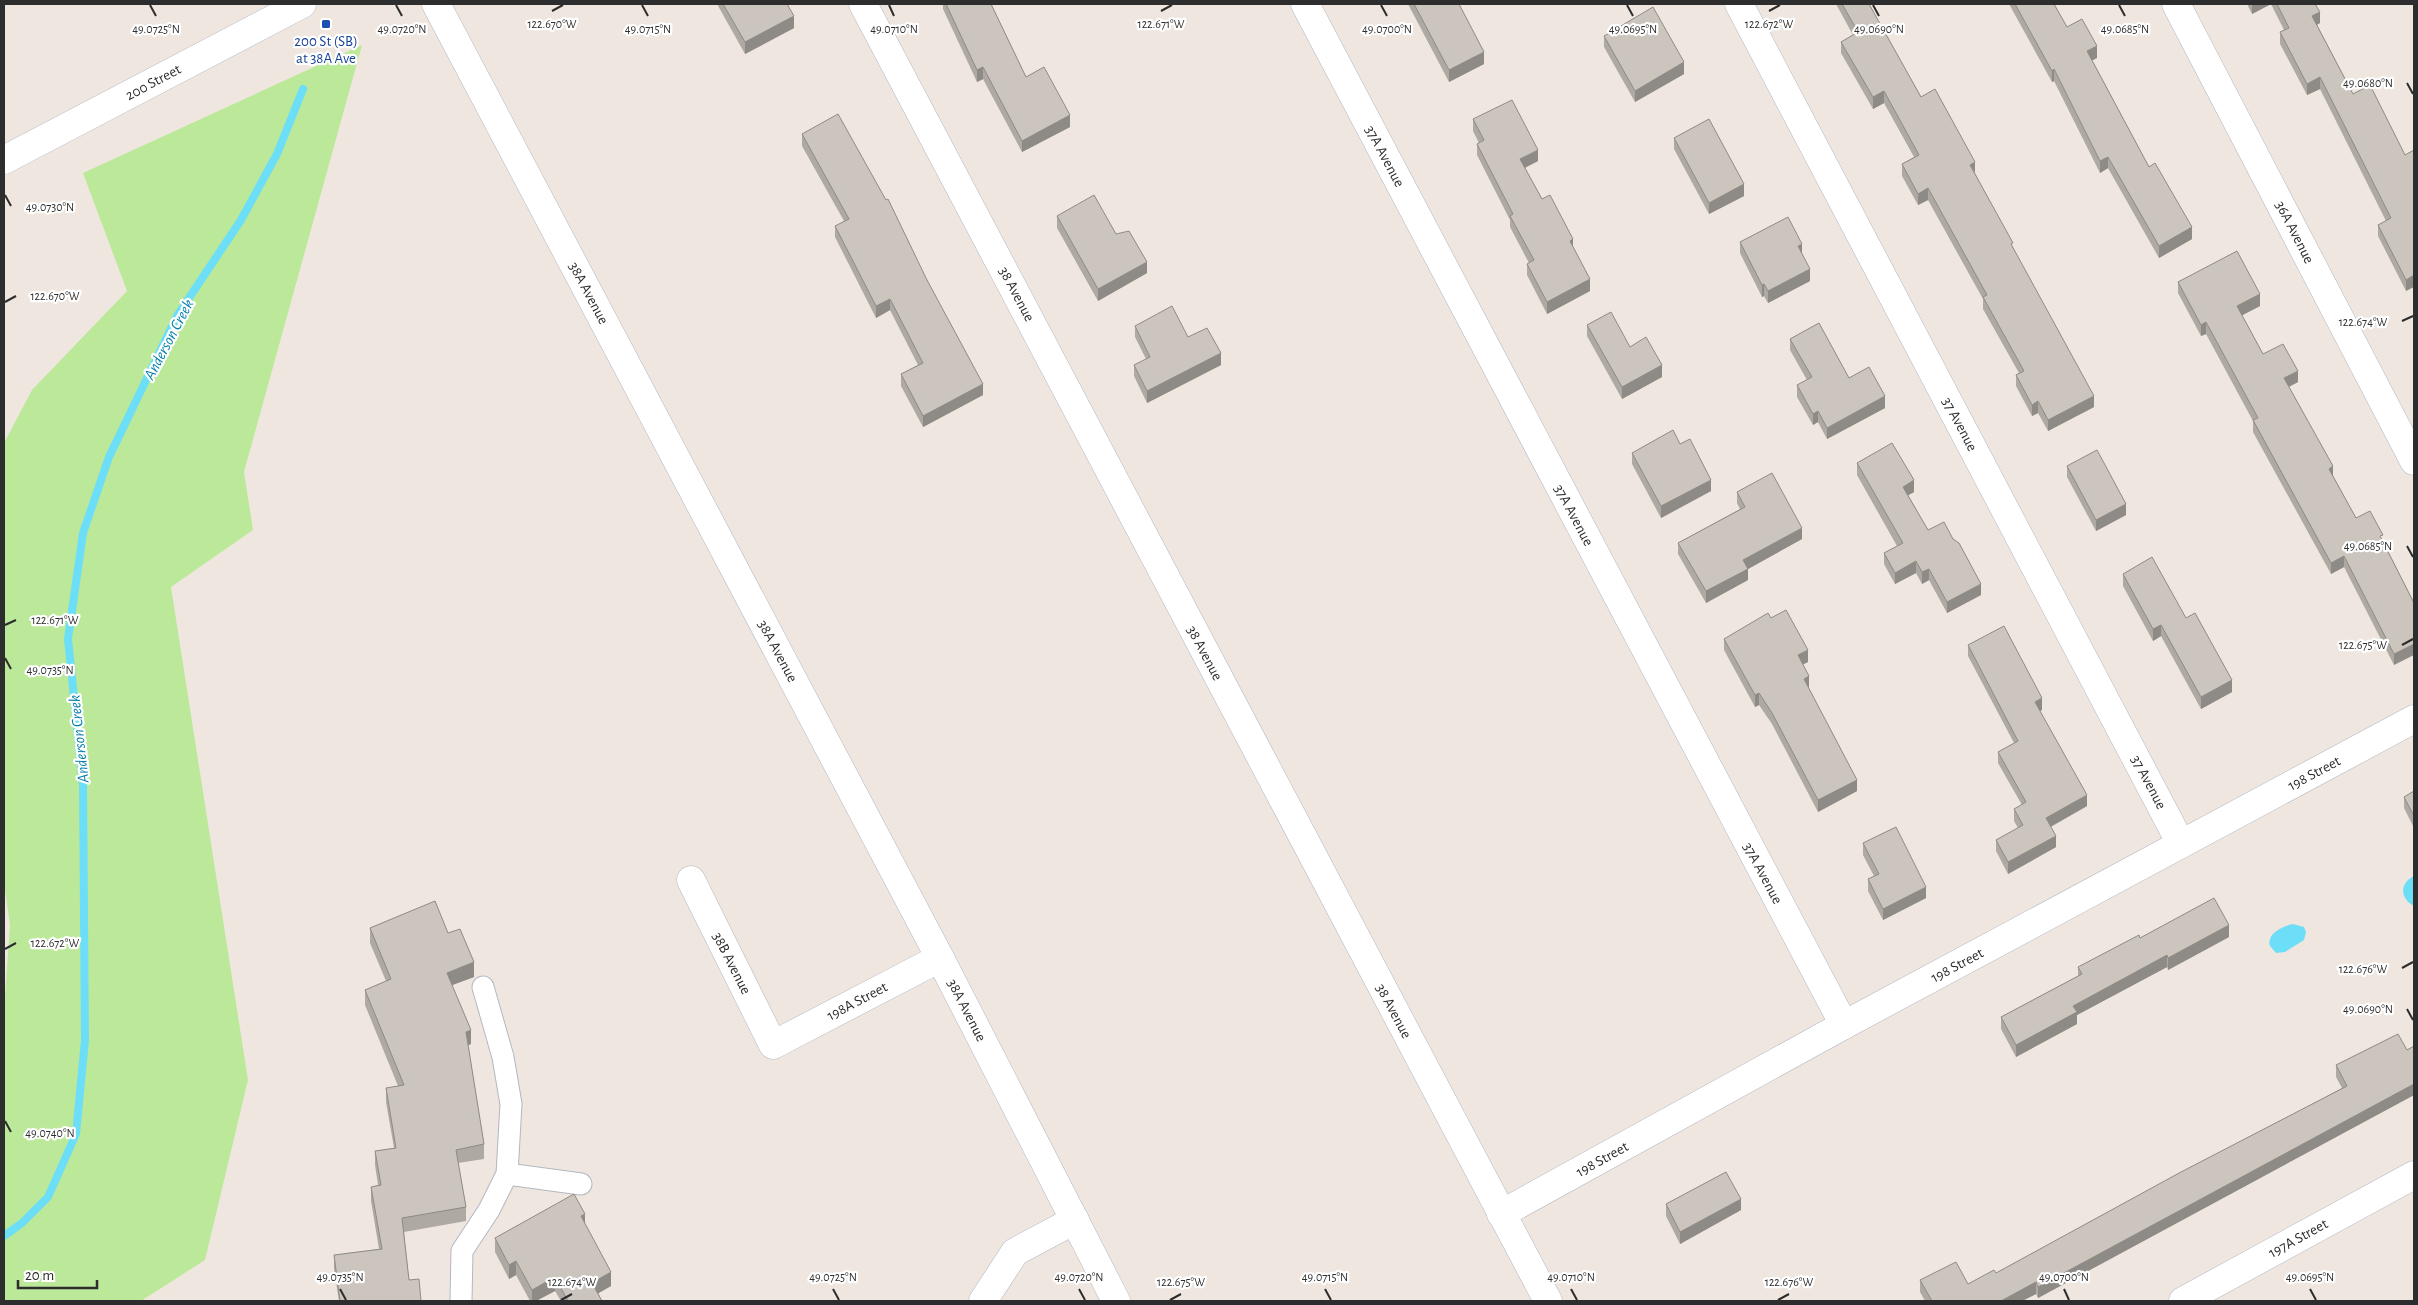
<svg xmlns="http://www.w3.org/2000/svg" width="2418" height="1305" font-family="'Alegreya Sans',sans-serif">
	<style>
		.green { fill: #bbe999 }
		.water { fill: #6ddef7 }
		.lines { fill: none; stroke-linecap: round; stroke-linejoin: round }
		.stream { stroke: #6ddef7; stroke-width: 8 }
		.pedestrian-casing { stroke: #b3b7c2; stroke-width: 23 }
		.minor-casing { stroke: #b3b7c2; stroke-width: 29 }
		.secondary-casing { stroke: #b3b7c2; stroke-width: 29 }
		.pedestrian { stroke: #fff; stroke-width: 21 }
		.minor { stroke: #fff; stroke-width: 28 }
		.secondary { stroke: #fff; stroke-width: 28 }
		.wall { fill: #afa9a3 }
		.shaded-wall { fill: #8e8a85 }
		.building { fill: #cbc5be; stroke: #8e8a85 }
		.ticks { fill: none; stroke: #2d2d2d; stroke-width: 2 }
		.transit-dot { fill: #1a4fb4; stroke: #fff; stroke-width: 2 }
		.labels { text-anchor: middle; stroke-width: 4.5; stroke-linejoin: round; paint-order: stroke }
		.transit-label { font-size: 15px; fill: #164399; stroke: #fff }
		.street-label { font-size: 15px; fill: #2d2d2d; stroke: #fff }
		.water-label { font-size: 16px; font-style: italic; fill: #047fab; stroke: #fff }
		.ticks-label { font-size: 12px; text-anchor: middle; fill: #2d2d2d; stroke: #fff; stroke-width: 4.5; stroke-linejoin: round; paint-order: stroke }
	</style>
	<rect width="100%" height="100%" fill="#efe7df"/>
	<polygon class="green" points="362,45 244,472 253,530 171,587 248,1080 205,1260 141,1301 4,1301 4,1011 10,925 4,883 4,443 32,390 127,291 83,173"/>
	<g class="water">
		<path d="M 2414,876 L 2414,906 C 2400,899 2399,883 2414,876 Z"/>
		<path d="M 2293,924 L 2304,927 L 2306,932 L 2304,940 L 2285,952 L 2276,953 L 2270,946 C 2266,934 2283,926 2293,924 Z"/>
	</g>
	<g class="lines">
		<polyline class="stream" points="4,1236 22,1223 48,1197 76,1134 85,1040 83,785 68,639 83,533 109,457 177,316 241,220 277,154 303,89"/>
		<defs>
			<g id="pedestrian">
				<polyline points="507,1174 581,1184"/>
				<polyline points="461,1301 462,1251 489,1210 507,1174 511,1104 503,1057 483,987"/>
			</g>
			<g id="minor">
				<polyline points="436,4 940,958 1116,1301"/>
				<polyline points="863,4 1548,1301"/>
				<polyline points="1305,4 1844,1025"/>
				<polyline points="1739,4 2181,844"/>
				<polyline points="2176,4 2414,461"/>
				<polyline points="691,880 773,1045 940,958"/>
				<polyline points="1501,1214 1844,1025 2414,719"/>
				<polyline points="983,1301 1015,1252 1075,1220"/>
				<polyline points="2183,1301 2414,1175"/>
			</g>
			<polyline id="secondary" points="4,160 302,4"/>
		</defs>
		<use href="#pedestrian" class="pedestrian-casing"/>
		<use href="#minor" class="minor-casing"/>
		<use href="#secondary" class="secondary-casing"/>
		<use href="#pedestrian" class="pedestrian"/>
		<use href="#minor" class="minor"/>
		<use href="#secondary" class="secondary"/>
	</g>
	<g class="wall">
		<polygon points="717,4 787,4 794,28 745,54"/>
		<polygon points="943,4 991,4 1026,77 1070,127 1022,152 983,79 977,82 943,9"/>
		<polygon points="1408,4 1459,4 1484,64 1449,82"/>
		<polygon points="1836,4 1869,4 1921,97 1975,173 2094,407 2048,431 2038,413 2032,416 2016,386 2016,375 2019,373 1983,309 1983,299 1928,200 1918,205 1902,176 1902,164 1914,157 1884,103 1873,109 1841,53 1841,42 1853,35"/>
		<polygon points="2009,4 2054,4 2067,27 2097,58 2092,60 2149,167 2192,239 2159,258 2108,168 2100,173 2054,81 2052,82"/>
		<polygon points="2247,4 2271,4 2252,14"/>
		<polygon points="2271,4 2315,4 2320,23 2317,25 2353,94 2405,155 2414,150 2406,291 2378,236 2378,225 2386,221 2320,89 2307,95 2280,44 2280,32 2284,30"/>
		<polygon points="1604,36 1684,74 1635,102 1604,47"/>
		<polygon points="1473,119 1538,161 1525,168 1542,199 1573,247 1590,291 1547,314 1527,275 1527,264 1529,263 1510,227 1510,220 1477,155 1477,144 1479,143 1473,131"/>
		<polygon points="802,134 983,395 923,427 901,386 901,374 918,365 890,310 876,318 835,237 835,226 844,221 802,146"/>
		<polygon points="1674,138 1744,196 1709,214 1674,149"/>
		<polygon points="1057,216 1116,234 1147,273 1098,301 1057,228"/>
		<polygon points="1740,242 1802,254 1810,281 1768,303 1764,296 1762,297 1740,253"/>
		<polygon points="2178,282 2260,306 2242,315 2263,354 2298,382 2289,387 2333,476 2356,518 2383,541 2414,603 2394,665 2344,567 2331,574 2253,432 2253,421 2206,334 2201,336 2178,293"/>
		<polygon points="1587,325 1630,347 1662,377 1622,399 1587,336"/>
		<polygon points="1135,326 1188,337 1221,365 1147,403 1134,376 1134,365 1146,359 1135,337"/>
		<polygon points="1790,339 1849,378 1885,408 1827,439 1818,422 1813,425 1797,397 1797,385 1807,380 1790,350"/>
		<polygon points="1680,444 1711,491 1661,518 1632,464 1632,453"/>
		<polygon points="1857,463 1914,492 1908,495 1928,530 1981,595 1947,613 1929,580 1922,584 1916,573 1895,584 1884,564 1884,553 1897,546 1857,475"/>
		<polygon points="2067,466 2126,515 2096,531 2067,477"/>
		<polygon points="1737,492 1802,539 1748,569 1748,580 1706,603 1678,554 1678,543 1740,509 1737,503"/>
		<polygon points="2123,574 2186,618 2232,692 2201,709 2161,636 2153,641 2123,586"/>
		<polygon points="1771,618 1808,662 1803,664 1809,687 1808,687 1857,791 1818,812 1772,724 1759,705 1755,707 1724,650 1724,639"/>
		<polygon points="1968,645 2042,710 2040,711 2087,806 2051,827 2056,847 2008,874 1996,851 1996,840 2018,828 2014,821 2014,809 2022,805 1998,763 1998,752 2014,743 1968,656"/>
		<polygon points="2414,791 2414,828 2404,808 2404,797"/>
		<polygon points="1863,843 1926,898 1883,920 1868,891 1868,879 1874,876 1863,855"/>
		<polygon points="370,928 448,933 474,977 452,985 471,1044 468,1045 484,1144 484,1159 458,1163 466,1207 466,1221 404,1232 409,1280 421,1301 339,1301 334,1269 334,1255 379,1249 371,1201 371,1187 378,1185 375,1165 375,1151 394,1148 386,1102 386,1088 398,1086 365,1005 365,990 386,981 370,943"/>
		<polygon points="2229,937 2168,970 2167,967 2077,1015 2077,1024 2016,1057 2001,1029 2001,1017 2078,976 2078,967 2140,938"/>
		<polygon points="2414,1046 2414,1095 2038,1298 2036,1294 2022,1301 1925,1301 1920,1292 1920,1280 1968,1284 1996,1273 2342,1088 2336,1077 2336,1065 2407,1050"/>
		<polygon points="1666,1204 1741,1210 1680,1244 1666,1216"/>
		<polygon points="585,1224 611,1286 598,1293 602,1301 561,1301 555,1291 536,1301 530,1301 516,1275 509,1279 495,1252 495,1238"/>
	</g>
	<g class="shaded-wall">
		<polygon points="2252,4 2271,4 2252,14"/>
		<polygon points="2320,12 2320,23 2312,27 2312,16"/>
		<polygon points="794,16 794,28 745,54 745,42"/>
		<polygon points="2097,46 2097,58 2087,63 2087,51"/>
		<polygon points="1484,52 1484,64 1449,82 1449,70"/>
		<polygon points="1684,62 1684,74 1635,102 1635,91"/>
		<polygon points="983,67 983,79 977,82 977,70"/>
		<polygon points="2054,69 2054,81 2052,82 2052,71"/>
		<polygon points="2320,77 2320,89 2307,95 2307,84"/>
		<polygon points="1884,91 1884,103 1873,109 1873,97"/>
		<polygon points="1070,115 1070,127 1022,152 1022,141"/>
		<polygon points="1538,150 1538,161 1520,170 1520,159"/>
		<polygon points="2108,157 2108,168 2100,173 2100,161"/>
		<polygon points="1975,162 1975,173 1970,165"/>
		<polygon points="1744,184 1744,196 1709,214 1709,203"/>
		<polygon points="1928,188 1928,200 1918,205 1918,194"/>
		<polygon points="2192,227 2192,239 2159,258 2159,246"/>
		<polygon points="1573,239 1573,251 1570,241"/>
		<polygon points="1802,244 1802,256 1798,246"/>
		<polygon points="1147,262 1147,273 1098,301 1098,289"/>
		<polygon points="1810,269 1810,281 1768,303 1768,291"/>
		<polygon points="2414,275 2414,287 2406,291 2406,280"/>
		<polygon points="1590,279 1590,291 1547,314 1547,302"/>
		<polygon points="1764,284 1764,296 1762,297 1762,285"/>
		<polygon points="2260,294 2260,306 2237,318 2237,306"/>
		<polygon points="890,299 890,310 876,318 876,306"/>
		<polygon points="2206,322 2206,334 2201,336 2201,325"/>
		<polygon points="1221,353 1221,365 1147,403 1147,391"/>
		<polygon points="1662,365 1662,377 1622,399 1622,387"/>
		<polygon points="2298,371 2298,382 2284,389 2284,378"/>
		<polygon points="983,384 983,395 923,427 923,416"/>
		<polygon points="1885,396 1885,408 1827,439 1827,428"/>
		<polygon points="2094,396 2094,407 2048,431 2048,420"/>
		<polygon points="2038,401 2038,413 2032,416 2032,405"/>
		<polygon points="1818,411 1818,422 1813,425 1813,414"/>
		<polygon points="2333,466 2333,478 2329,469"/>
		<polygon points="1711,480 1711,491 1661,518 1661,506"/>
		<polygon points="1914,480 1914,492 1903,498 1903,487"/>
		<polygon points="2126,504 2126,515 2096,531 2096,520"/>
		<polygon points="1802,528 1802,539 1748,569 1748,580 1706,603 1706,591 1743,560"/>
		<polygon points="2344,556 2344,567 2331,574 2331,563"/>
		<polygon points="1916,561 1916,573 1895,584 1895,573"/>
		<polygon points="1929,569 1929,580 1922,584 1922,572"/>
		<polygon points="1981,584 1981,595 1947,613 1947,602"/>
		<polygon points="2161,625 2161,636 2153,641 2153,629"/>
		<polygon points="2414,644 2414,655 2394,665 2394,654"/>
		<polygon points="1808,650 1808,662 1798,667 1798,655"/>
		<polygon points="1809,676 1809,687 1804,690 1804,679"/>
		<polygon points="2232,680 2232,692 2201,709 2201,697"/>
		<polygon points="1759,693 1759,705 1755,707 1755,695"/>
		<polygon points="2042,698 2042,710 2035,713 2035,702"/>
		<polygon points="1857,780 1857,791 1818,812 1818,800"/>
		<polygon points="2087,795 2087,806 2046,829 2046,818"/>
		<polygon points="2056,836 2056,847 2008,874 2008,862"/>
		<polygon points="1926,887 1926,898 1883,920 1883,909"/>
		<polygon points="2229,925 2229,937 2168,970 2168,958"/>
		<polygon points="2167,955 2167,967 2077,1015 2077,1024 2016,1057 2016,1045 2073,1006"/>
		<polygon points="474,962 474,977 447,987 447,973"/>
		<polygon points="471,1030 471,1044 466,1046 466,1032"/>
		<polygon points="2414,1084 2414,1095 2038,1298 2038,1287"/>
		<polygon points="1741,1199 1741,1210 1680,1244 1680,1232"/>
		<polygon points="585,1214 585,1228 581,1216"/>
		<polygon points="516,1261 516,1275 509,1279 509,1265"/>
		<polygon points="611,1272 611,1286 592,1297 592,1283"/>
		<polygon points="555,1277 555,1291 536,1301 532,1301 532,1290"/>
		<polygon points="2036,1282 2036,1294 2022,1301 2001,1301"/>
	</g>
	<g class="building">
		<polygon points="723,4 787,4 794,16 745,42"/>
		<polygon points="946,4 991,4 1026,77 1044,67 1070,115 1022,141 983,67 977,70"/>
		<polygon points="1414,4 1459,4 1484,52 1449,70"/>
		<polygon points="1842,4 1869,4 1921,97 1935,89 1975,162 1970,165 2013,243 2011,244 2094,396 2048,420 2038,401 2032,405 2016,375 2024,371 1983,297 1987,295 1928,188 1918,194 1902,164 1919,155 1884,91 1873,97 1841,42 1858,32"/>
		<polygon points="2015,4 2054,4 2067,27 2082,19 2097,46 2087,51 2149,167 2155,163 2192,227 2159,246 2108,157 2100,161 2054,69 2052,71"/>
		<polygon points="2277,4 2315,4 2320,12 2312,16 2353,94 2370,85 2405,155 2414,150 2414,275 2406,280 2378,225 2391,218 2320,77 2307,84 2280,32 2289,28"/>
		<polygon points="1653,7 1684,62 1635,91 1604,36"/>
		<polygon points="1512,100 1538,150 1520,159 1542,199 1550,195 1573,239 1570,241 1590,279 1547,302 1527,264 1534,260 1510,216 1513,214 1477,144 1484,140 1473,119"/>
		<polygon points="838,114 886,200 888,199 927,280 983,384 923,416 901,374 923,363 890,299 876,306 835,226 849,219 802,134"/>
		<polygon points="1709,119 1744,184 1709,203 1674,138"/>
		<polygon points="1094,195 1116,234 1129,231 1147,262 1098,289 1057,216"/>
		<polygon points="1788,217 1802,244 1798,246 1810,269 1768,291 1764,284 1762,285 1740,242"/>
		<polygon points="2237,251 2260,294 2237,306 2263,354 2283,344 2298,371 2284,378 2333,466 2329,469 2356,518 2370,511 2383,535 2380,536 2414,603 2414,644 2394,654 2344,556 2331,563 2253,420 2258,418 2206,322 2201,325 2178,282"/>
		<polygon points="1172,306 1188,337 1207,328 1221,353 1147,391 1134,365 1150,357 1135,326"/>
		<polygon points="1611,312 1630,347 1646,337 1662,365 1622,387 1587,325"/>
		<polygon points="1819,323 1849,378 1869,367 1885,396 1827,428 1818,411 1813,414 1797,385 1812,377 1790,339"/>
		<polygon points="1673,430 1680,444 1690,439 1711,480 1661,506 1632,453"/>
		<polygon points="1892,443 1914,480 1903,487 1928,530 1944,522 1953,539 1959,543 1981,584 1947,602 1929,569 1922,572 1916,561 1895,573 1884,553 1903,543 1857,463"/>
		<polygon points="2097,450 2126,504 2096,520 2067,466"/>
		<polygon points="1772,473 1802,528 1743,560 1748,569 1706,591 1678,543 1745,507 1737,492"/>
		<polygon points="2152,557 2186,618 2195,613 2232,680 2201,697 2161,625 2153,629 2123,574"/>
		<polygon points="1786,610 1808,650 1798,655 1809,676 1804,679 1857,780 1818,800 1772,713 1759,693 1755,695 1724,639 1768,613 1771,618"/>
		<polygon points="2004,626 2042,698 2035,702 2087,795 2046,818 2056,836 2008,862 1996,840 2023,825 2014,809 2026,802 1998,752 2018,741 1968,645"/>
		<polygon points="2414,791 2414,816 2404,797"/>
		<polygon points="1896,827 1926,887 1883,909 1868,879 1879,874 1863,843"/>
		<polygon points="2214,898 2229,925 2168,958 2167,955 2073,1006 2077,1012 2016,1045 2001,1017 2082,974 2078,967 2139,935 2140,938"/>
		<polygon points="435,901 448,933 460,929 474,962 447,973 471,1030 466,1032 484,1144 456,1150 466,1207 402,1218 409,1280 419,1279 421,1301 340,1301 334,1255 382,1249 371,1187 381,1185 375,1151 396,1148 386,1088 404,1085 365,990 391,979 370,928"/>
		<polygon points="2398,1034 2407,1050 2414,1046 2414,1084 2038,1287 2036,1282 2001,1301 1932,1301 1920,1280 1956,1262 1968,1284 1994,1270 1996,1273 2181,1172 2347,1086 2336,1065"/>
		<polygon points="1726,1172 1741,1199 1680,1232 1666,1204"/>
		<polygon points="574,1194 585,1214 581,1216 611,1272 592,1283 602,1301 568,1301 555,1277 532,1290 516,1261 509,1265 495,1238"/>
	</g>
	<path class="ticks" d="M 150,5 L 156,16M 396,5 L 402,16M 642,5 L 648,16M 889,5 L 894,16M 1381,5 L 1387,16M 1627,5 L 1633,16M 1873,5 L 1879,16M 2119,5 L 2125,16M 552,11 L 563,5M 1161,11 L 1172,5M 1769,11 L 1780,5M 2407,83 L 2413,94M 5,195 L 11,206M 5,302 L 16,296M 2402,321 L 2413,316M 2407,546 L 2413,557M 5,625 L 16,620M 2402,645 L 2413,639M 5,658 L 11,669M 5,949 L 16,943M 2402,968 L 2413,962M 2407,1009 L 2413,1020M 5,1121 L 11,1132M 340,1289 L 346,1300M 833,1289 L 839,1300M 1079,1289 L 1085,1300M 1325,1289 L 1331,1300M 1571,1289 L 1577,1300M 2064,1289 L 2069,1300M 2310,1289 L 2316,1300M 561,1300 L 572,1294M 1170,1300 L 1181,1294M 1778,1300 L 1789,1294"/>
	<rect class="transit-dot" x="321" y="19" width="10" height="10" rx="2.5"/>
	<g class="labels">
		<g class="transit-label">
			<text x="326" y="46">200 St (SB)<tspan x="326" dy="17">at 38A Ave</tspan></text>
		</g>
		<g class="street-label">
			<text transform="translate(153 82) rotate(-28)" y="5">200 Street</text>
			<text transform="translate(1385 156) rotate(62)" y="5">37A Avenue</text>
			<text transform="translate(2295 232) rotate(63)" y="5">36A Avenue</text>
			<text transform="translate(589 293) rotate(62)" y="5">38A Avenue</text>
			<text transform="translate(1017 294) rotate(62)" y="5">38 Avenue</text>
			<text transform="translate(1960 424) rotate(62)" y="5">37 Avenue</text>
			<text transform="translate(1574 515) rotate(62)" y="5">37A Avenue</text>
			<text transform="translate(778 651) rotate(62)" y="5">38A Avenue</text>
			<text transform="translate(1205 653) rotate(62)" y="5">38 Avenue</text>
			<text transform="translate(2314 773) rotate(-28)" y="5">198 Street</text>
			<text transform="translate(2149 782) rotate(62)" y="5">37 Avenue</text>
			<text transform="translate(1763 873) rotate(62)" y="5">37A Avenue</text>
			<text transform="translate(732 963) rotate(63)" y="5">38B Avenue</text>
			<text transform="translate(1957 965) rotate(-28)" y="5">198 Street</text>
			<text transform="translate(857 1001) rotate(-28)" y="5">198A Street</text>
			<text transform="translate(967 1010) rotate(63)" y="5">38A Avenue</text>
			<text transform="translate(1394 1011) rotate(62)" y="5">38 Avenue</text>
			<text transform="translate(1602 1159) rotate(-29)" y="5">198 Street</text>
			<text transform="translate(2298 1238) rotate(-29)" y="5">197A Street</text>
		</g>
		<g class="water-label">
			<text transform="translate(168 339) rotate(-62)" y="6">Anderson Creek</text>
			<text transform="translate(78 739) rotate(-96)" y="6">Anderson Creek</text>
		</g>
	</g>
	<g class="ticks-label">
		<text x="552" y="28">122.670°W</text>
		<text x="1161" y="28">122.671°W</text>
		<text x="1769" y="28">122.672°W</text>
		<text x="156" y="33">49.0725°N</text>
		<text x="402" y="33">49.0720°N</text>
		<text x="648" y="33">49.0715°N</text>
		<text x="894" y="33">49.0710°N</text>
		<text x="1387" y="33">49.0700°N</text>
		<text x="1633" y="33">49.0695°N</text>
		<text x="1879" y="33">49.0690°N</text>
		<text x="2125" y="33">49.0685°N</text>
		<text x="2368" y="87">49.0680°N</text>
		<text x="50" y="211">49.0730°N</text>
		<text x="55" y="300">122.670°W</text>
		<text x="2363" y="326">122.674°W</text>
		<text x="2368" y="550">49.0685°N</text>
		<text x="55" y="624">122.671°W</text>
		<text x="2363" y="649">122.675°W</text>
		<text x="50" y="674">49.0735°N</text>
		<text x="55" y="947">122.672°W</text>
		<text x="2363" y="973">122.676°W</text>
		<text x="2368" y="1013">49.0690°N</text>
		<text x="50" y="1137">49.0740°N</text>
		<text x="340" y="1281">49.0735°N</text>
		<text x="833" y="1281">49.0725°N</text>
		<text x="1079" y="1281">49.0720°N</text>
		<text x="1325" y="1281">49.0715°N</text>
		<text x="1571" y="1281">49.0710°N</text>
		<text x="2064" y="1281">49.0700°N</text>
		<text x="2310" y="1281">49.0695°N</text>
		<text x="572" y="1286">122.674°W</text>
		<text x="1181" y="1286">122.675°W</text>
		<text x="1789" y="1286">122.676°W</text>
	</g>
	<rect width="2418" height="1305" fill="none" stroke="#2d2d2d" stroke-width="10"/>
	<path d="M18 1280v8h79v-8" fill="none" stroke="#2d2d2d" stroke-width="2.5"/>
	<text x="25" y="1280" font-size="15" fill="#2d2d2d" stroke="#ffffff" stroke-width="4" paint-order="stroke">20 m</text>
</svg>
